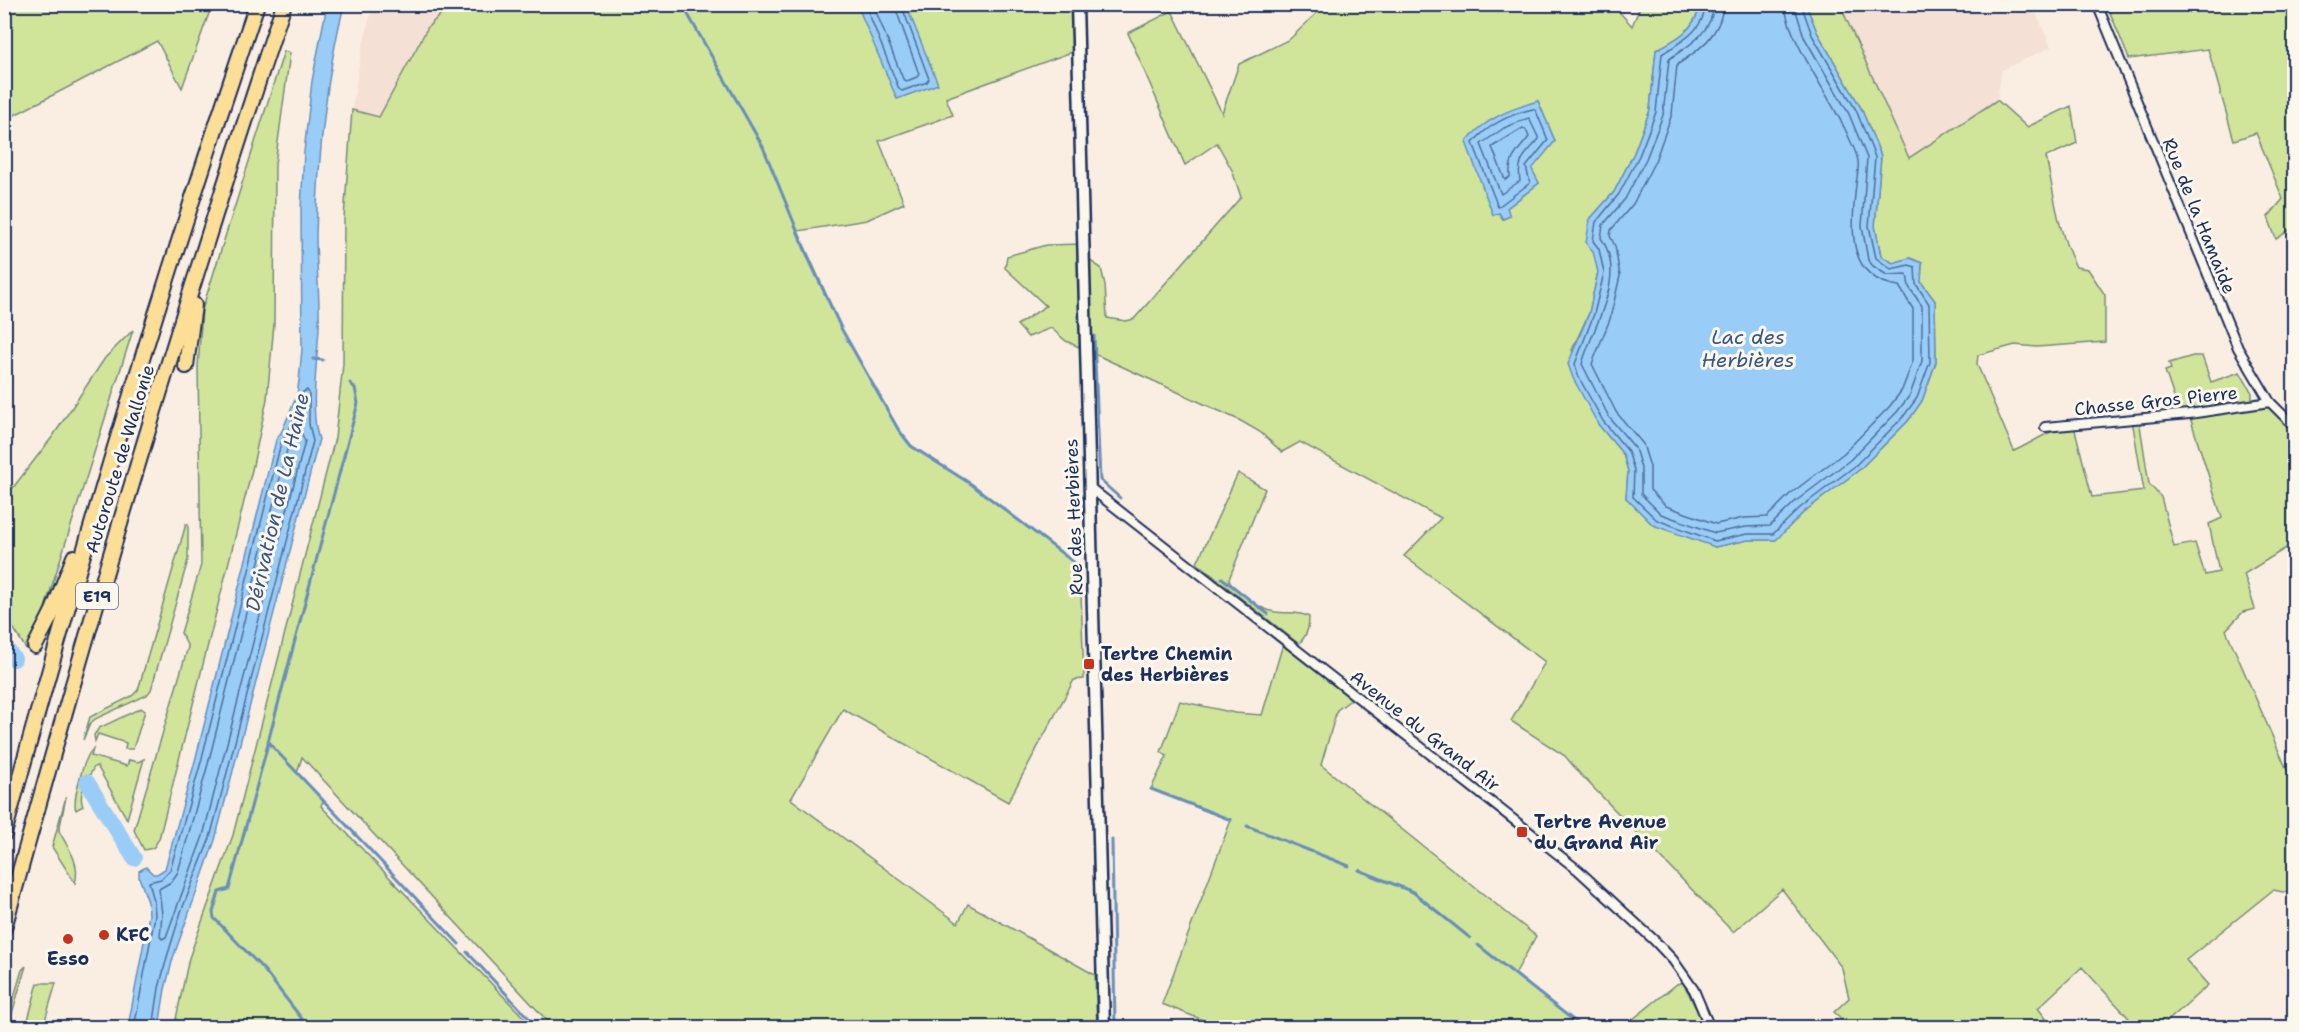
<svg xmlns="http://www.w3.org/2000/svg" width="2299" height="1032" font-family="'Shantell Sans',sans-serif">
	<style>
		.built { fill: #f5e0d5 }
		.green { fill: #d0e59a; stroke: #768a7c; stroke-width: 1.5; fill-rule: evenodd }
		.water { fill: #99cdf7; stroke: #678eba; stroke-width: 1.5 }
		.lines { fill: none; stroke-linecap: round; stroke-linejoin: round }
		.shore { stroke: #4d6e9b; stroke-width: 1.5 }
		.stream { stroke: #678eba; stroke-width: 3 }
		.river { stroke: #99cdf7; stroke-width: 16 }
		.street-casing { stroke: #1b2f5e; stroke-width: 12 }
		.secondary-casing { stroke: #1b2f5e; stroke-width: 15 }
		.highway-casing { stroke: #1b2f5e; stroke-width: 18 }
		.street { stroke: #fbf7ec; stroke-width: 8 }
		.secondary { stroke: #fbf7ec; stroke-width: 10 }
		.highway { stroke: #fdde96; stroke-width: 14 }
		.poi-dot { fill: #c8321e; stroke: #fbf7ec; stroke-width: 2 }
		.labels { text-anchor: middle; stroke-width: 6; stroke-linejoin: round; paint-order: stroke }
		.shield { fill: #fbf7ec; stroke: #5e6b89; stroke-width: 1.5 }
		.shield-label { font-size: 16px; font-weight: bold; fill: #1b2f5e }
		.street-label { font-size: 18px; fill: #1b2f5e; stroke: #fbf7ec }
		.poi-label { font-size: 18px; font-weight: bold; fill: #1b2f5e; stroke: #fbf7ec; text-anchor: start }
		.water-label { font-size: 20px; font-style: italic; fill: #3a5684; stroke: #fbf7ec }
	</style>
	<rect width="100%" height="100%" fill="#faeee2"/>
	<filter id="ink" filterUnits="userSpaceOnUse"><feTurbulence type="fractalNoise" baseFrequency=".0167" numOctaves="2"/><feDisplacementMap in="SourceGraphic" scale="12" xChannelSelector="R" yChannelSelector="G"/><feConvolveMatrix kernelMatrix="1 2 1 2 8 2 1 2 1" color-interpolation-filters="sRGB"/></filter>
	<g filter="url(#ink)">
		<g class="built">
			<polygon points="373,5 450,5 428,27 379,117 352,110 361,53"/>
			<polygon points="1840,5 2033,5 2051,47 2002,70 1997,100 1909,158"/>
		</g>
		<g class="green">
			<polygon points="5,4 212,4 212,5 182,88 157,41 5,120"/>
			<polygon points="450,5 1071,5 1072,52 946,98 953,115 879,141 904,203 867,220 798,231 841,328 898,429 912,446 971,484 1080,567 1084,679 1074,680 1008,802 843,709 791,799 958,923 968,904 1095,975 1097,1027 553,1027 302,757 297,773 323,801 321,806 533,1027 174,1028 189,958 233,835 335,438 343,364 344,218 352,110 379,117 428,27"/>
			<path d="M 1325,5 L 1613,5 L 1632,26 L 1641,5 L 1701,5 C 1693,31 1679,38 1656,50 L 1650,110 L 1634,153 L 1614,192 L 1590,219 L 1598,272 L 1589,313 L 1572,350 L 1598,424 L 1623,454 L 1628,471 L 1626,498 L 1715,547 L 1748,540 L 1775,540 L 1805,511 L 1859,470 L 1908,421 L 1922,401 L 1936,362 L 1935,301 L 1921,282 L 1922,263 L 1910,258 L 1893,263 L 1881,256 L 1875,226 L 1881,156 L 1861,108 L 1817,32 L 1806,5 L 1840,5 L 1909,158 L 1997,100 L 2027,127 L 2071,106 L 2077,143 L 2046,157 C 2055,198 2057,229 2076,267 L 2088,269 L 2105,295 L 2105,342 L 2037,347 L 2015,345 L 1978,355 L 1977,364 L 2014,451 C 2034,442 2053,427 2074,426 L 2092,497 L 2144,491 L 2132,420 L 2139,419 L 2149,484 L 2161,497 L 2174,547 L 2195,543 L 2205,575 L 2219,572 L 2209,524 L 2222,518 L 2189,414 L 2270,402 L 2294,426 L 2294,543 L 2244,574 L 2255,609 L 2243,612 L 2226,630 L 2294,786 L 2294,894 L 2273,890 L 2186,960 L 2208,985 L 2161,1027 L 2137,1027 L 2082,967 L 2038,1008 L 2052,1027 L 1851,1027 L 1834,1012 L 1849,998 L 1842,968 L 1782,889 L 1733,932 L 1581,775 L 1565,756 L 1511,721 L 1545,662 L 1404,556 L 1441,518 L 1300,442 L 1282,452 L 1260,432 L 1239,420 L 1066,341 L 1051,328 L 1028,337 L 1017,325 L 1046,306 L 1005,268 L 1007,256 L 1046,245 L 1083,244 L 1084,257 L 1101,268 L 1105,285 L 1107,318 L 1126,321 L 1134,319 L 1241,197 L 1232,170 L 1217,143 L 1185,165 L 1128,33 L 1172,11 L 1222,113 L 1239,64 L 1290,39 ZM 1538,101 L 1555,141 L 1531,169 L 1539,183 L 1507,208 L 1509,216 L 1503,219 L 1499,213 Z"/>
			<polygon points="2107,5 2294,5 2294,227 2276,239 2268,217 2283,199 2256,133 2234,140 2208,49 2129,59"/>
			<polygon points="284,51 290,53 275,164 274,324 267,399 252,470 159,839 153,848 144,850 134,830 188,647 181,633 201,565 198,366 202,310"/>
			<polygon points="133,330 44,611 34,636 26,649 5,614 5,498 53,436 105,358"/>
			<polygon points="2193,356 2202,356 2211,382 2240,372 2252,393 2252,400 2247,403 2179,412 2165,371 2171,369 2169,363"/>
			<path d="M 1238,473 L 1265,489 L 1229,579 L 1230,583 C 1243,594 1257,609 1275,612 C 1286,614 1299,611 1309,617 C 1309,628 1307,635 1299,644 L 1197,563 Z"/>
			<polygon points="186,524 188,524 188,560 151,690 147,695 95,719 90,724 83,740 90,717 132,696 138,690"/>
			<polygon points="1283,644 1352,699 1337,710 1321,765 1536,936 1515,974 1583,1027 1221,1027 1162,1004 1231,820 1151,789 1167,756 1161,752 1180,701 1235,713 1262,715"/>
			<polygon points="141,708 145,711 133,749 125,749 126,743 98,734 95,741 94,735 99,728"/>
			<path d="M 93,749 L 91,756 L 127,766 L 129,760 L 138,762 L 144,759 L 127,819 L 97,766 L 94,767 C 88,779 77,793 83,806 L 76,810 C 72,801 84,756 93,749 Z"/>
			<path d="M 66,797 L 59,831 C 68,848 81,863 75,883 L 52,847 Z"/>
			<polygon points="26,966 8,1027 5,1027 22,970"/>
			<polygon points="1683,982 1705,1027 1623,1027 1677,984"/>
			<polygon points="38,983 56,983 43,1027 26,1027"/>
		</g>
		<g class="water">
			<polygon points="866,4 906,5 938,84 897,99 858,7"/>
			<path d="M 327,5 L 344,5 C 325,80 318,157 316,235 C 316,265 320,296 319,326 C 318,356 309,414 319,439 L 215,840 L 173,958 L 165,989 L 159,1027 L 128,1027 L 149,915 L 148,902 L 139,877 L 139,871 L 146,867 L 153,874 L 157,874 L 165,869 L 195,761 L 276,440 L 282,431 L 297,395 L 299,381 L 302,349 L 301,210 L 304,152 L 312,81 Z"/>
			<path d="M 1701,5 L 1806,5 L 1817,32 L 1861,108 L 1881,156 L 1875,226 L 1881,256 L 1893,263 L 1910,258 L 1922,263 L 1921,282 L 1935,301 L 1936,362 L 1922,401 L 1908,421 L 1859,470 L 1805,511 L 1776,540 L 1748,540 L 1715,547 L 1653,525 L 1626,498 L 1628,471 L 1623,454 L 1598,424 L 1573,378 L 1568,364 L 1589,313 L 1598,272 L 1593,251 L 1586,243 L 1590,219 L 1614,192 L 1634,153 L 1650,110 L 1656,50 C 1679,38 1693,31 1701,5 Z"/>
			<path d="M 1538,101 L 1555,141 L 1532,169 L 1539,183 L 1507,208 L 1510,216 L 1503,219 L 1499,213 L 1493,215 L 1466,142 C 1484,119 1510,109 1538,101 Z"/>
		</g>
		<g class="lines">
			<g class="shore">
				<polyline points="865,4 899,89 902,91 927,82 929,79 901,4"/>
				<polyline points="873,4 903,79 907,81 917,77 919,74 894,4"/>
				<path d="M 1706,4 C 1703,32 1682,41 1662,54 L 1656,112 L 1639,156 L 1619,194 L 1596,222 L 1593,241 L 1599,249 L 1604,273 L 1594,314 L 1575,364 L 1578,376 L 1603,421 L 1628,451 L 1634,470 L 1633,497 L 1657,520 L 1715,541 L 1747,534 L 1773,534 L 1801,507 L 1855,466 L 1903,417 L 1917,398 L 1930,362 L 1929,304 L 1916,284 L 1915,267 L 1909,265 L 1891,269 L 1876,258 L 1869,226 L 1875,157 L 1856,110 L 1812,35 L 1801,4"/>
				<path d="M 1714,4 C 1712,33 1690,45 1669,59 L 1663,115 L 1646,159 L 1625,199 L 1603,225 L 1601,238 C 1628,277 1593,325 1582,364 L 1609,417 L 1635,448 L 1641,468 L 1641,494 L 1661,514 L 1715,533 L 1746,527 L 1770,526 L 1796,501 L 1850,460 L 1897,412 L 1910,395 L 1922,361 L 1922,306 L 1909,287 L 1907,274 L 1887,275 L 1873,266 L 1868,260 L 1862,226 L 1867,158 L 1849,114 L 1804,37 L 1794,4"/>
				<path d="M 1723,4 C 1722,34 1699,50 1677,65 L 1672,114 L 1655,161 L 1633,204 L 1611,230 L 1610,236 L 1615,246 L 1620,276 L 1610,319 L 1592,364 L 1616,412 L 1643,444 L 1650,467 L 1650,490 L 1666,506 L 1716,524 L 1744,518 L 1767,517 L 1790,494 L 1844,453 L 1890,406 L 1902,390 L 1913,361 L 1913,309 L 1899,286 C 1844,279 1852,225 1856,184 C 1857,176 1859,168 1858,161 C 1857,154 1853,146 1850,140 C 1835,103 1786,38 1785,4"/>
				<path d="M 1533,109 L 1536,111 L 1548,140 L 1526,167 L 1530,183 L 1498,207 L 1473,143 C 1487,125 1511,114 1533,109 Z"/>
				<path d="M 1529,118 L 1539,139 C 1525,156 1517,158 1520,181 L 1501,194 L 1481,144 L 1504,128 Z"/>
				<path d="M 1523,128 L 1526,130 L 1529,137 C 1518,151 1508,159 1510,177 L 1505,180 L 1492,147 Z"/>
				<polygon points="300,430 305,441 203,836 166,937 162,939 160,936 162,914 159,889 171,882 178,872 208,764 288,446 297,431"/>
				<polyline points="134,1028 155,916 154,901 149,882 161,879 170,870 201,762 281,443 288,433 303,392 307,390 309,393 309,424 313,441 210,838 181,912 167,957 159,988 153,1028"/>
			</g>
			<g class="stream">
				<polyline points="682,4 763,147 808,257 841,328 898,429 911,446 971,484 1080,567"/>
				<polyline points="1094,336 1100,480 1120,498"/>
				<polyline points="313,359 323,360"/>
				<polyline points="350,383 355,388 358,403 268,742 459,944"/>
				<polyline points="1222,578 1268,614"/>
				<polyline points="268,744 229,889 219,892 213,912 214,918 264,970 302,1019"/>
				<polyline points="1151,789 1231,820"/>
				<polyline points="1247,826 1349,866"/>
				<polyline points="1112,840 1115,1028"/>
				<polyline points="1359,870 1413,892 1470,938"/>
				<polyline points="1478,945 1583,1028"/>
				<polyline points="467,952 538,1028"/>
			</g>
			<g class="river">
				<polyline points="4,645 14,659"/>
				<polyline points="87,782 134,858"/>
			</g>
			<defs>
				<g id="street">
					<polyline points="2097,4 2238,348 2270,402 2294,426"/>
					<polyline points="2045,427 2189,414 2270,402"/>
					<polyline points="1089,487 1578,870 1654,940 1673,960 1694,990 1710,1028"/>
				</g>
				<polyline id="secondary" points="1077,4 1104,1028"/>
				<g id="highway">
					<polyline points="186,366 194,305"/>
					<polyline points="35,646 53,611 74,557"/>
					<path d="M 4,834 C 80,555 164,278 257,4"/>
					<path d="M 4,928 C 90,618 181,310 284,4"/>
				</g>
			</defs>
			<use href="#street" class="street-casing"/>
			<use href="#secondary" class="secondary-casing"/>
			<use href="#highway" class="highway-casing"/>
			<use href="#street" class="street"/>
			<use href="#secondary" class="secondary"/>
			<use href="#highway" class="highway"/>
		</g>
	</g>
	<g class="poi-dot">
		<rect x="1083" y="658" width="12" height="12" rx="3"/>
		<rect x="1516" y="826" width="12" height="12" rx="3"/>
		<circle cx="104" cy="935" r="6"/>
		<circle cx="68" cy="939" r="6"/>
	</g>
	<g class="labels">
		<rect class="shield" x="76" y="583" width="42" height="26" rx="4.5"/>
		<g class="shield-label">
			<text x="97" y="602">E19</text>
		</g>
		<g class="street-label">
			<text transform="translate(2199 216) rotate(68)" y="6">Rue de la Hamaide</text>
			<text transform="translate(2156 401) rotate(-6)" y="6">Chasse Gros Pierre</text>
			<text transform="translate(120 459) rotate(-73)" y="6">Autoroute de Wallonie</text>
			<text transform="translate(1074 517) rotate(-92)" y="6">Rue des Herbières</text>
			<text transform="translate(1425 731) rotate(38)" y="6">Avenue du Grand Air</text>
		</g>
		<g class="poi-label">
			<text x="1101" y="660">Tertre Chemin<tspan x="1101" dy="21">des Herbières</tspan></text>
			<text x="1534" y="828">Tertre Avenue<tspan x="1534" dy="21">du Grand Air</tspan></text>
			<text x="116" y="941">KFC</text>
			<text x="68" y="965" text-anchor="middle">Esso</text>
		</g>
		<g class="water-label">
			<text x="1748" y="344">Lac des<tspan x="1748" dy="23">Herbières</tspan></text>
			<text transform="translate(277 502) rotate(-77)" y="7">Dérivation de La Haine</text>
		</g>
	</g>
	<rect width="2299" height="1032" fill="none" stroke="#fbf7ec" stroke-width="24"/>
	<rect x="12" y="12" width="2275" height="1008" fill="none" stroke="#1b2f5e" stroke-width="2" filter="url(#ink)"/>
</svg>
